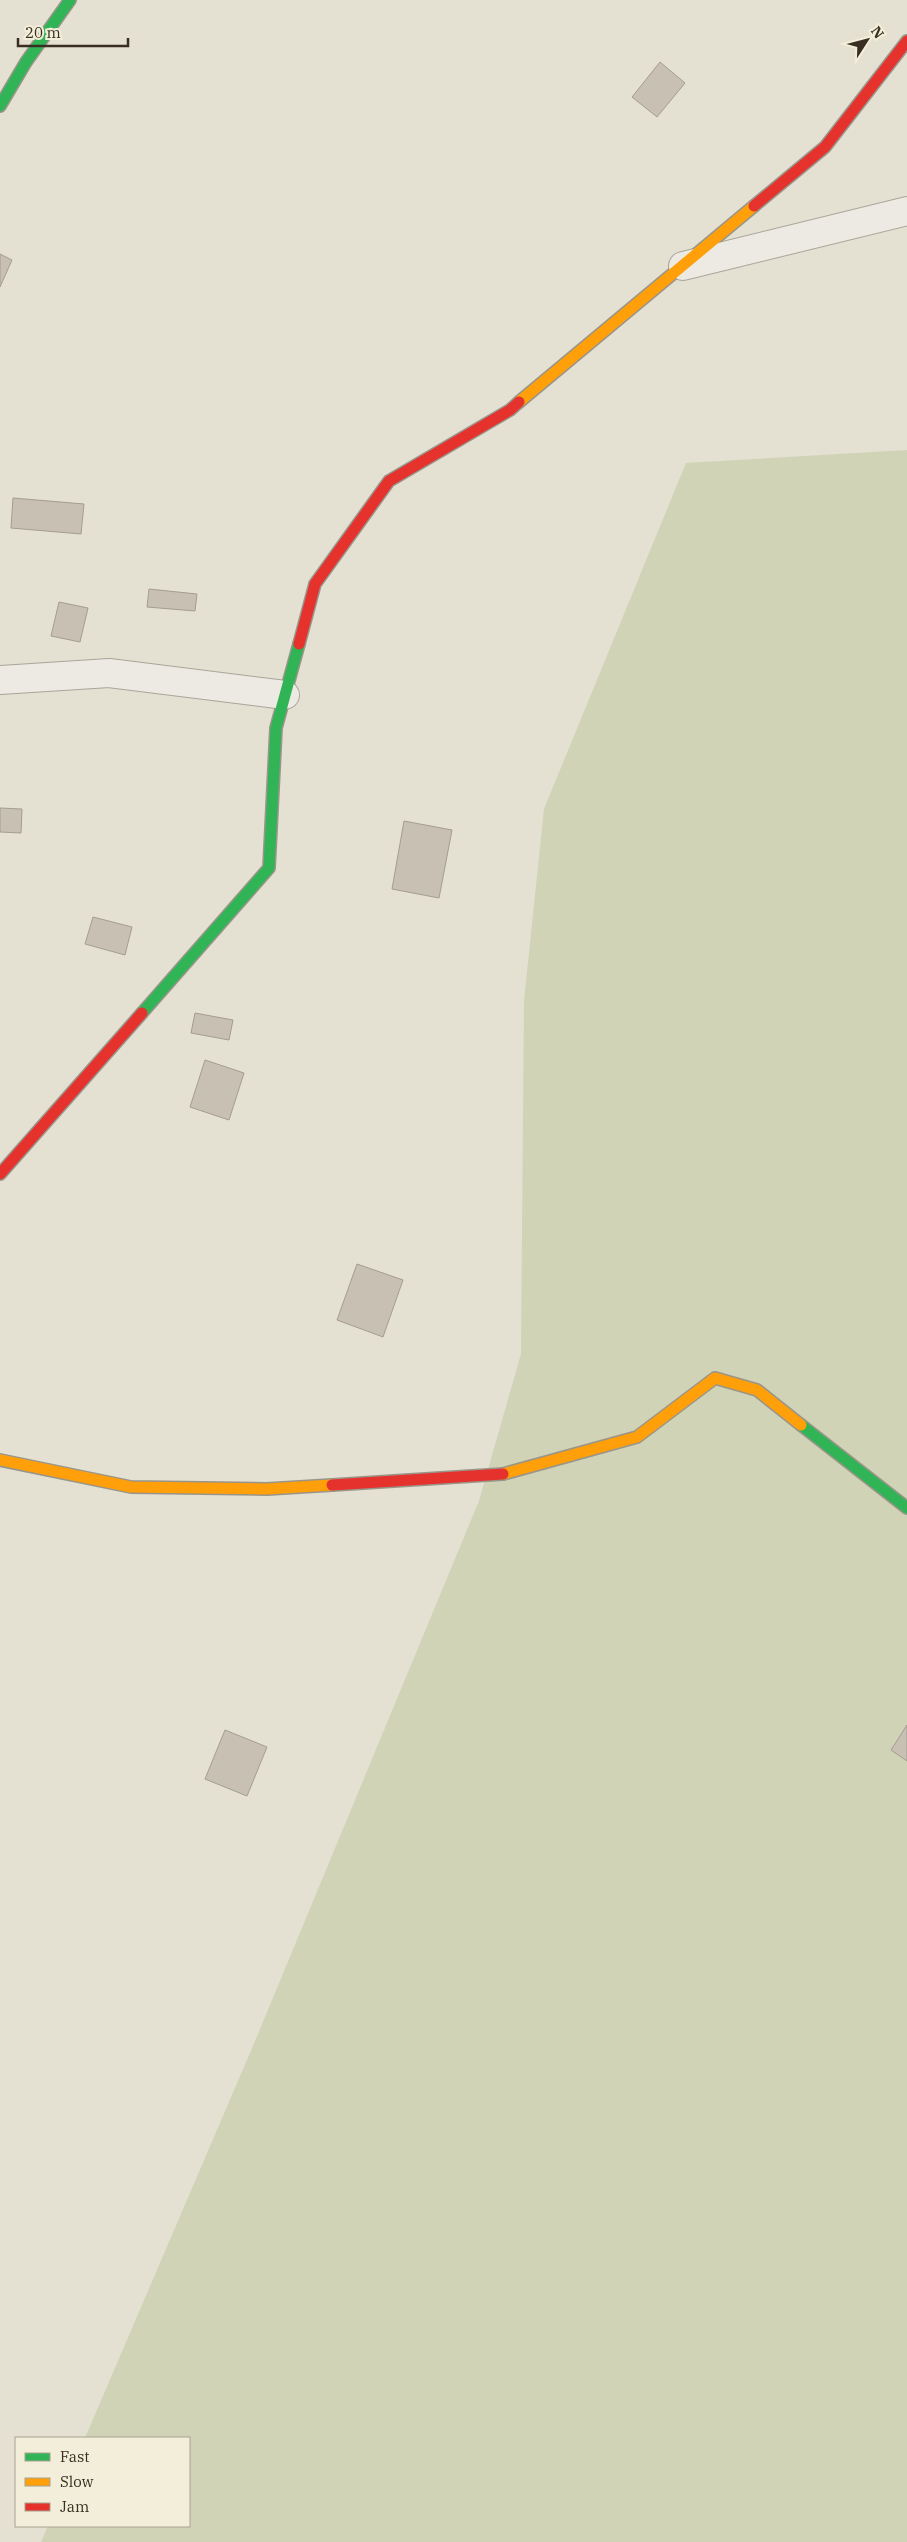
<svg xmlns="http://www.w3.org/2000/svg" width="907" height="2542" font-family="'IBM Plex Serif',serif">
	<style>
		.green { fill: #d0d3b6 }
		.building { fill: #c7c0b3; stroke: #a49d91 }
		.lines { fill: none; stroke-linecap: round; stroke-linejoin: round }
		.street-casing { stroke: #aaa59a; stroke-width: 30 }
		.fast-casing { stroke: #99958a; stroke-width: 14 }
		.slow-casing { stroke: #99958a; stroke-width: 14 }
		.jam-casing { stroke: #99958a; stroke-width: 14 }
		.street { stroke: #eceae3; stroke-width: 28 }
		.fast { stroke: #30b455; stroke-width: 11 }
		.slow { stroke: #ff9f0a; stroke-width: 11 }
		.jam { stroke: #e5322d; stroke-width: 11 }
	</style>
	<rect width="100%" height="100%" fill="#e4e0d2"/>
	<polygon class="green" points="907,450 907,2542 41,2542 48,2526 189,2526 189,2438 85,2438 253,2046 479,1501 521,1354 524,1001 544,809 686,463"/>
	<g class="building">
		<polygon points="660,62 685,83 657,117 632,97"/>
		<polygon points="0,254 12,260 0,287"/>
		<polygon points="13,498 84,504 81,534 11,528"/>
		<polygon points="149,589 197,594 195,611 147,607"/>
		<polygon points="59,602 88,608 80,642 51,636"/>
		<polygon points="0,808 22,809 21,833 0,832"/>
		<polygon points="404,821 452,830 439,898 392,889"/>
		<polygon points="93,917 132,927 125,955 85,944"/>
		<polygon points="195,1013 233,1020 229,1040 191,1033"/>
		<polygon points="205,1060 244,1073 229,1120 190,1107"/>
		<polygon points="357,1264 403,1280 383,1337 337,1320"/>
		<polygon points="907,1725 907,1761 891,1750"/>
		<polygon points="225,1730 267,1747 247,1796 205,1779"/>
	</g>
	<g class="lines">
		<defs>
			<g id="street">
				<polyline points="683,266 907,211"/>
				<polyline points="0,680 109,673 285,695"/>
			</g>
			<g id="fast">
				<polyline points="0,106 26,62 70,0"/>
				<polyline points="142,1013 269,868 276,728 299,644"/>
				<polyline points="801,1425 907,1508"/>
			</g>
			<g id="slow">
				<polyline points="519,402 754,206"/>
				<polyline points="0,1460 131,1487 267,1489 332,1485"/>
				<polyline points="503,1474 637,1437 715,1378 757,1390 801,1425"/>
			</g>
			<g id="jam">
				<polyline points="754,206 825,147 907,41"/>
				<polyline points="299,644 315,584 389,481 510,410 519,402"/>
				<polyline points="0,1174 142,1013"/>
				<polyline points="332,1485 503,1474"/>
			</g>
		</defs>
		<use href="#street" class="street-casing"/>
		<use href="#fast" class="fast-casing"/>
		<use href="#slow" class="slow-casing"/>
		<use href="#jam" class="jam-casing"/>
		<use href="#street" class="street"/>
		<use href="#fast" class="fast"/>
		<use href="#slow" class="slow"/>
		<use href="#jam" class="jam"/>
	</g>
	<rect x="15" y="2437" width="175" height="90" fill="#f3eeda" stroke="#a8a290"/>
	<rect x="25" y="2453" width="25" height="8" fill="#30b455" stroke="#a8a290"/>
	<text x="60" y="2462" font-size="15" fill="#382f22">Fast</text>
	<rect x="25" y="2478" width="25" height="8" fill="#ff9f0a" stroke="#a8a290"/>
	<text x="60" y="2487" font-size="15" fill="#382f22">Slow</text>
	<rect x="25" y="2503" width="25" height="8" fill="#e5322d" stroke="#a8a290"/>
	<text x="60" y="2512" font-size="15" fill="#382f22">Jam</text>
	<g transform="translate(867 40) rotate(54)" stroke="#f3eeda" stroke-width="4" paint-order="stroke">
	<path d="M0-4L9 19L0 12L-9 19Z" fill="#382f22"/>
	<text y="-8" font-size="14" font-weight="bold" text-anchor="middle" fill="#382f22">N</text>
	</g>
	<path d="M18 38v8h110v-8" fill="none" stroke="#382f22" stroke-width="2.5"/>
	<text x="25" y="38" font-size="15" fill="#382f22" stroke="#f3eeda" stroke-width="4" paint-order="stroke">20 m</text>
</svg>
